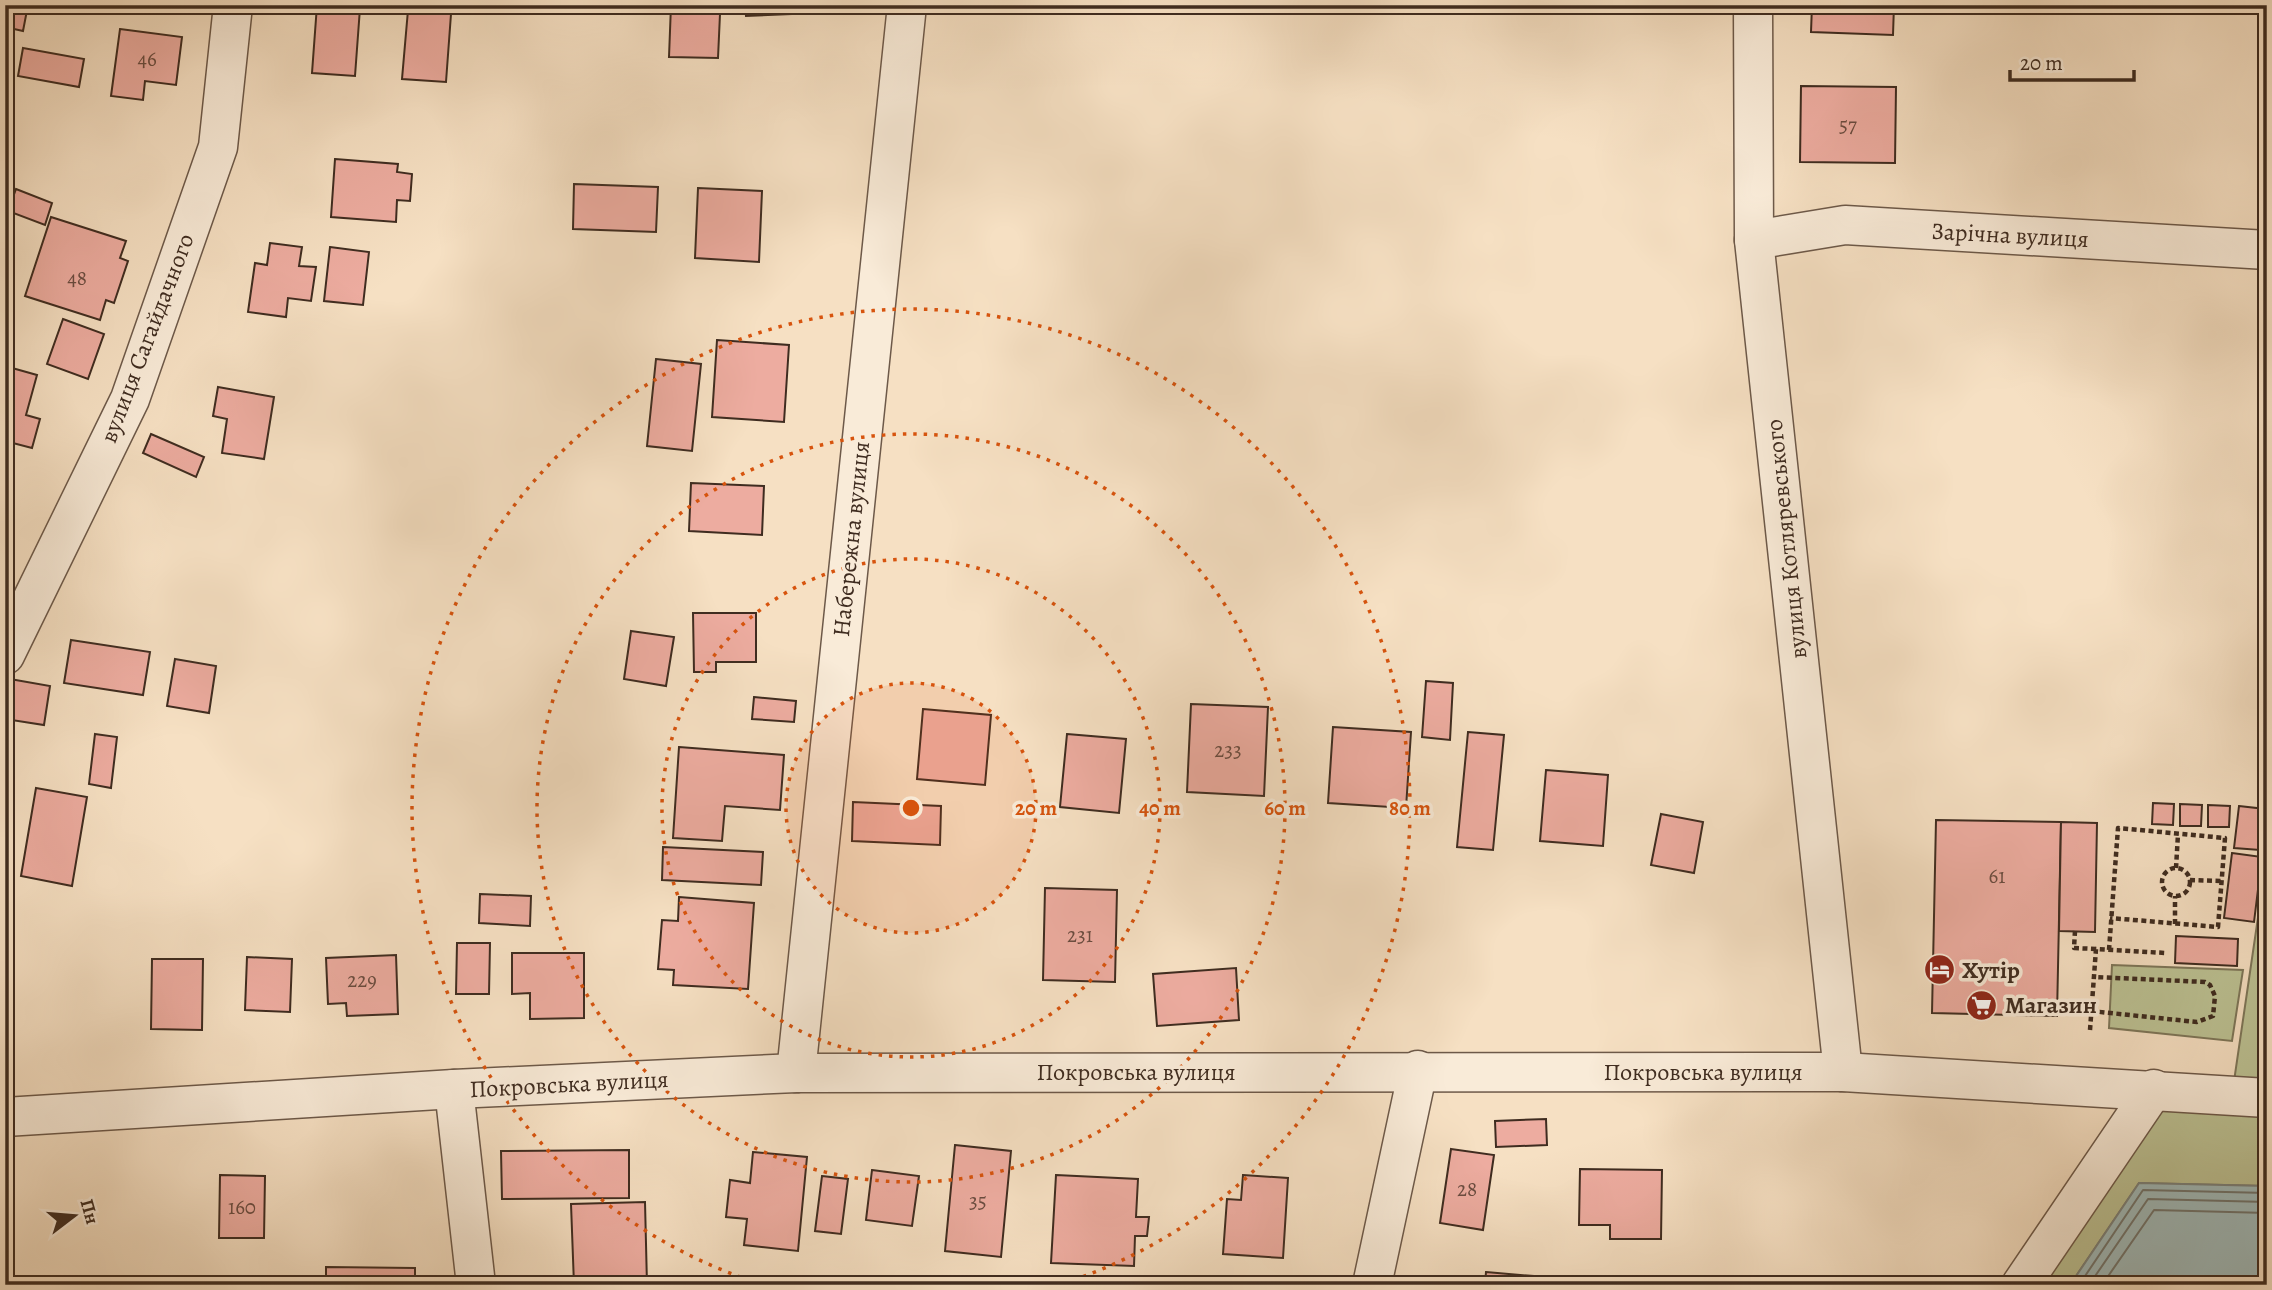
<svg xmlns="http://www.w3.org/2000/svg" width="2272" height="1290" font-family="Alegreya,serif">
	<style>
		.green { fill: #bcc294; stroke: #7e775a; stroke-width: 2 }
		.water { fill: #9fbbbc; stroke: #79827e; stroke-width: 2 }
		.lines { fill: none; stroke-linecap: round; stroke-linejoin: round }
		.shore { stroke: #6f746e; stroke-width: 2 }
		.building { fill: #edaca0; stroke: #3f2c20; stroke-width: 2 }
		.minor-casing { stroke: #6d5949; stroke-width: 41 }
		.path { stroke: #3f2c20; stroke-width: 4.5; stroke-dasharray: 5 3.5; stroke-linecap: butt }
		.minor { stroke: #f9ebd8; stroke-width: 38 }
		.ring { fill: none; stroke: #d7540e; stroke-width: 3.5; stroke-dasharray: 3.5 7 }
		.labels { text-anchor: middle; stroke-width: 7; stroke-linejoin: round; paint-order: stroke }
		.number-label { font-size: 21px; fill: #6a4c40 }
		.street-label { font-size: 24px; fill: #3f2c20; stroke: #f9ebd8 }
		.poi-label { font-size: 24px; font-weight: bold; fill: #3f2c20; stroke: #f9ebd8; text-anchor: start }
		.centre { fill: #d7540e; stroke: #f9ebd8; stroke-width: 3.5 }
		.ring-label { font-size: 21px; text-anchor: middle; font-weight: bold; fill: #d7540e; stroke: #f9ebd8; stroke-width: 7; stroke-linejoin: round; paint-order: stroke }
	</style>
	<rect width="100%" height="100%" fill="#f6e0c3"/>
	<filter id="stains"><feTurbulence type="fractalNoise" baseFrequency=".00286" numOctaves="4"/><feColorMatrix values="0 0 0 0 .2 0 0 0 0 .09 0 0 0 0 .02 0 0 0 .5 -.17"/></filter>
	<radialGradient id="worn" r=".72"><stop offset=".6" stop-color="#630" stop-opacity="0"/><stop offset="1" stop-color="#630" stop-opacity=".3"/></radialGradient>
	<g class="green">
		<polygon points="2267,856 2267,1186 2139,1183 2070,1285 2042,1285 2154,1089 2232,1095"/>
		<polygon points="2112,965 2243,970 2232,1041 2109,1028"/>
	</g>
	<polygon class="water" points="2139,1183 2267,1186 2267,1285 2070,1285"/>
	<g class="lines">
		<g class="shore">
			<polyline points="2079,1285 2143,1190 2267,1193"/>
			<polyline points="2089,1285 2148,1199 2267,1202"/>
			<polyline points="2102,1285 2154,1210 2267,1213"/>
		</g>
	</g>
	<g class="building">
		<polygon points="5,5 28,5 23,31 5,27"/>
		<polygon points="317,5 360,8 355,76 312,73"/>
		<polygon points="671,5 709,5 709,13 720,14 718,58 669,57"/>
		<polygon points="745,5 814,5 815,13 746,16"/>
		<polygon points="1812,5 1894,5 1893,35 1811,32"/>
		<polygon points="408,10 451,14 446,82 402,79"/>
		<polygon points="120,29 182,37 176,85 145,81 143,100 111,96"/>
		<polygon points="23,48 84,59 79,87 18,76"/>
		<polygon points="1801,86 1896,87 1895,163 1800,162"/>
		<polygon points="335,159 398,164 397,172 412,174 410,201 397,200 396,222 331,217"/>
		<polygon points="574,184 658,187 656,232 573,229"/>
		<polygon points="698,188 762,191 759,262 695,258"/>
		<polygon points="16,189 52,203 45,225 8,211"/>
		<polygon points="51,217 126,241 120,258 128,261 114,303 106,300 100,320 25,296"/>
		<polygon points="270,243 302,247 299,266 316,267 311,301 288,298 286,317 248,312 255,263 267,265"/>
		<polygon points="330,247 369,252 363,305 324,301"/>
		<polygon points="63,319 104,334 88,379 47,364"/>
		<polygon points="717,340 789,345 784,422 712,417"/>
		<polygon points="656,359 701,364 692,451 647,446"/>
		<polygon points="5,366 37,375 26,415 40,419 32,448 5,441"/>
		<polygon points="218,387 274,397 264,459 222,453 227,419 213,416"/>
		<polygon points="151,434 204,457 196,477 143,453"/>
		<polygon points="691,483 764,486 762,535 689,531"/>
		<polygon points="693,613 756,613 756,662 716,662 716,672 694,672"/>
		<polygon points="631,631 674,637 666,686 624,679"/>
		<polygon points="71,640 150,652 143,695 64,683"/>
		<polygon points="175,659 216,666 209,713 167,706"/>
		<polygon points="10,679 50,686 44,725 5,719"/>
		<polygon points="1426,681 1453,683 1450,740 1422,737"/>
		<polygon points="754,697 796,701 794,722 752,719"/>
		<polygon points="1191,704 1268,707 1264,796 1187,792"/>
		<polygon points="923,709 991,715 985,785 917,779"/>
		<polygon points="1333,727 1411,732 1406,808 1328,803"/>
		<polygon points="1468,732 1504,735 1493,850 1457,847"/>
		<polygon points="95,734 117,737 111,788 89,784"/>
		<polygon points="1067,734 1126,739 1119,813 1060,807"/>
		<polygon points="679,747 784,755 780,810 725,806 722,841 673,838"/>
		<polygon points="1546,770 1608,775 1603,846 1540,841"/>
		<polygon points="36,788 87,797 72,886 21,876"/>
		<polygon points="853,802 941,806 940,845 852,841"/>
		<polygon points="2153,803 2174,804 2173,825 2152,824"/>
		<polygon points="2180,804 2202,805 2201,826 2180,826"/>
		<polygon points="2208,805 2230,806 2229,827 2208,827"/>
		<polygon points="2239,806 2265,809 2260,850 2234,848"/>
		<polygon points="1661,814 1703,822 1694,873 1651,865"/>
		<polygon points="1936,820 2061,822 2057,1016 1932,1013"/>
		<polygon points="2061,822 2097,823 2095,932 2059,931"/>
		<polygon points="663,847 763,852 761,885 662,880"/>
		<polygon points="2232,853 2262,857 2254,922 2224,918"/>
		<polygon points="1045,888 1117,890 1115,982 1043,980"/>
		<polygon points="480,894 531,896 530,926 479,923"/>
		<polygon points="679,897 754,903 748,989 673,985 674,970 658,969 662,920 678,921"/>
		<polygon points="2176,936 2238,939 2237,966 2175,963"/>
		<polygon points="457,943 490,943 489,994 456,994"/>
		<polygon points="512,953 584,953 584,1018 530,1019 530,993 512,994"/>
		<polygon points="396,955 398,1014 347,1016 346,1003 328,1004 326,958"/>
		<polygon points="247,957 292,959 290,1012 245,1010"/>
		<polygon points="152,959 203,959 202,1030 151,1029"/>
		<polygon points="1236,968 1239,1020 1157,1026 1153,974"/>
		<polygon points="1546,1119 1547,1145 1496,1147 1495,1121"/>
		<polygon points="955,1145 1011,1151 1001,1257 945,1251"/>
		<polygon points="1451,1149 1494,1155 1483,1230 1440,1223"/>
		<polygon points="629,1150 629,1198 502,1199 501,1151"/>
		<polygon points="753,1152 807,1157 798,1251 744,1245 747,1219 726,1217 730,1180 750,1183"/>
		<polygon points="1580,1169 1662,1170 1661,1239 1610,1239 1610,1225 1579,1225"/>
		<polygon points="872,1170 919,1176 912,1226 866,1220"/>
		<polygon points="220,1175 265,1176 264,1238 219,1238"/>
		<polygon points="1056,1175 1138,1179 1136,1217 1149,1217 1147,1236 1135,1236 1134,1266 1051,1263"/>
		<polygon points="1243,1175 1288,1178 1283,1258 1223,1254 1227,1199 1241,1200"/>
		<polygon points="822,1176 848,1179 841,1234 815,1231"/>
		<polygon points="645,1202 647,1285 574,1285 571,1204"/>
		<polygon points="326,1267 415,1268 415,1285 326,1285"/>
		<polygon points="1486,1272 1533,1276 1532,1285 1485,1285"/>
		<polygon points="264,1278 296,1279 296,1285 264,1285"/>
	</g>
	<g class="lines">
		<defs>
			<g id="minor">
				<polyline points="1753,5 1754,240 1843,1072"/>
				<polyline points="1754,240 1845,225 2267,250"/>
				<polyline points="5,655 130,399 218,147 233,5"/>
				<polyline points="796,1073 907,5"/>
				<polyline points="454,1089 476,1285"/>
				<polyline points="5,1117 454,1089 796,1073 1843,1072 2267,1098"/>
				<polyline points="1372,1285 1418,1070"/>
				<polyline points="2021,1285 2154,1089"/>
			</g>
		</defs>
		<use href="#minor" class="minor-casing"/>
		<g class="path">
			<polyline points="2176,868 2178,834"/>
			<circle cx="2176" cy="882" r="14"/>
			<polyline points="2190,880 2222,881"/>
			<polyline points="2175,924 2175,896"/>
			<polyline points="2075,931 2074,948 2096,949"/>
			<polyline points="2109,950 2118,828 2225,838 2218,927 2110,918"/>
			<polyline points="2091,1011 2197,1022 2213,1016 2215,996 2210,985 2205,982 2095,977"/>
			<polyline points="2090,1030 2096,949 2166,953"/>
		</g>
		<use href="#minor" class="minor"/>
	</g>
	<circle cx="911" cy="808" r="125" fill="#d7540e" fill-opacity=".12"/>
	<g class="ring">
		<circle cx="911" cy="808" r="125"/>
		<circle cx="911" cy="808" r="249"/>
		<circle cx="911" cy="808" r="374"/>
		<path d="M761 1284A499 499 0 1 1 1061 1284"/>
	</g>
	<defs>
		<symbol id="hotel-disc" viewBox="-11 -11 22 22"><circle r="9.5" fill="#8f2418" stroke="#f9ebd8"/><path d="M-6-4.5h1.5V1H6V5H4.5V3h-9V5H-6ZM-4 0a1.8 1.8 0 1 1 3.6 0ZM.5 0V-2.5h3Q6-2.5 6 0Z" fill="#fff"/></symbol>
		<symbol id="supermarket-disc" viewBox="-11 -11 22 22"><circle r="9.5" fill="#8f2418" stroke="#f9ebd8"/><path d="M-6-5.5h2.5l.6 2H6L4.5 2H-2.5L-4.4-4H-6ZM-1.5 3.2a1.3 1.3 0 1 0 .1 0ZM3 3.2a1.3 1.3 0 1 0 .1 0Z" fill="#fff"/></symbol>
	</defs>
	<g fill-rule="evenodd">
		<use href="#hotel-disc" x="1922" y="952" width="35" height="35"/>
		<use href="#supermarket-disc" x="1964" y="988" width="35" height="35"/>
	</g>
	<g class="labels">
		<g class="number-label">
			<text x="147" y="66">46</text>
			<text x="1848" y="132">57</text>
			<text x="77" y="285">48</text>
			<text x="1228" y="757">233</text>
			<text x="1997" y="883">61</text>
			<text x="1080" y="942">231</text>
			<text x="362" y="987">229</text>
			<text x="1467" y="1196">28</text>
			<text x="978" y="1208">35</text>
			<text x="242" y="1214">160</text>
		</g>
		<g class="street-label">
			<text transform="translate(2010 235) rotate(3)" y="8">Зарічна вулиця</text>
			<text transform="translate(147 338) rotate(-69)" y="8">вулиця Сагайдачного</text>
			<text transform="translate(851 539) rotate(-84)" y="8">Набережна вулиця</text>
			<text transform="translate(1786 539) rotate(-96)" y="8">вулиця Котляревського</text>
			<text x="1136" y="1080">Покровська вулиця</text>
			<text x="1703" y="1080">Покровська вулиця</text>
			<text transform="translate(569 1084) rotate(-3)" y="8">Покровська вулиця</text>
		</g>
		<g class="poi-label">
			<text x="1962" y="978">Хутір</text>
			<text x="2005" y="1013">Магазин</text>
		</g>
	</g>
	<circle cx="911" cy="808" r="10" class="centre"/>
	<g class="ring-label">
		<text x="1036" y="815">20 m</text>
		<text x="1160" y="815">40 m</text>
		<text x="1285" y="815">60 m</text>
		<text x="1410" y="815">80 m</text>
	</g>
	<rect width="2272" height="1290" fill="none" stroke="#f6e0c3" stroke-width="28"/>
	<rect x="7" y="7" width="2258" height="1276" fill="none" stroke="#3f2c20" stroke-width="3.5"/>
	<rect x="14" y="14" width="2244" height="1262" fill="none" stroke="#3f2c20" stroke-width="2"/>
	<g transform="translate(74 1216) rotate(74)" stroke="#f9ebd8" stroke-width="5" paint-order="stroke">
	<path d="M0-5L12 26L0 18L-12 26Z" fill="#3f2c20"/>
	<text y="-10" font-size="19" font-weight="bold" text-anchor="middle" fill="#3f2c20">Пн</text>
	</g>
	<path d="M2010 70v10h124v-10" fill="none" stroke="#3f2c20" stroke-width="3.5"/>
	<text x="2020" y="70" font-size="21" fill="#3f2c20" stroke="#f9ebd8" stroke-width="5" paint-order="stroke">20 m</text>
	<rect width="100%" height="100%" filter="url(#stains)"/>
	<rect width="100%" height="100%" fill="url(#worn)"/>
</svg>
